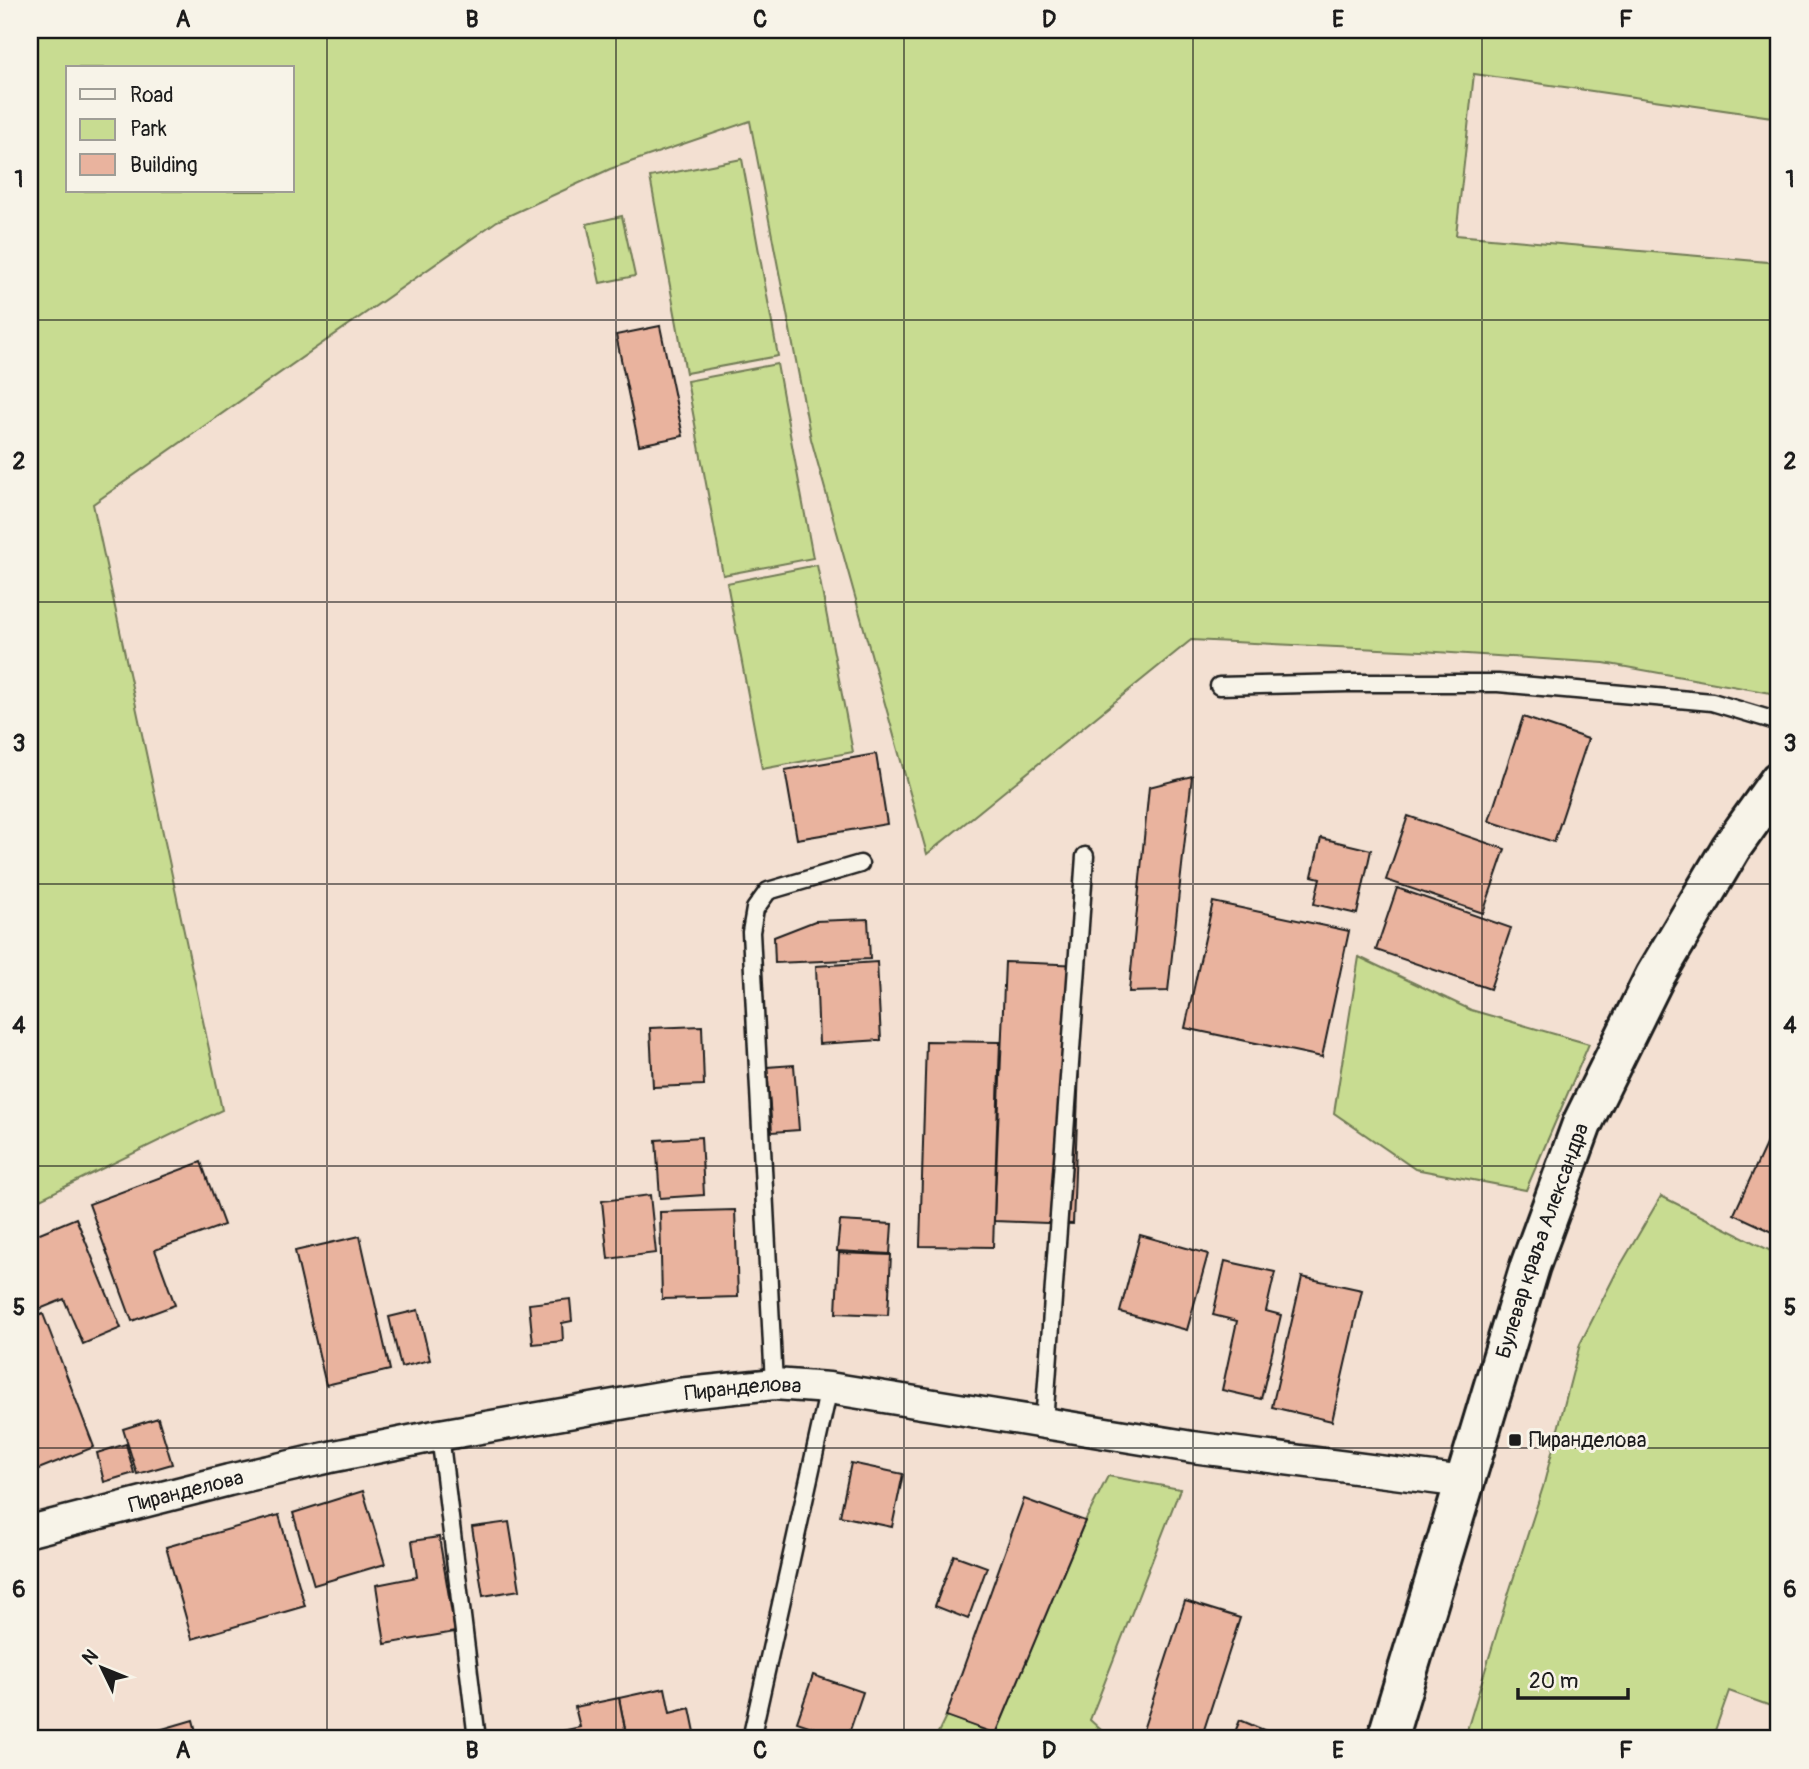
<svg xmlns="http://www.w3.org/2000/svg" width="1809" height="1769" font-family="Pangolin,sans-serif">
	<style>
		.green { fill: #c8dc91; stroke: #727c56; stroke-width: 2; fill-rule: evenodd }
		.building { fill: #e9b39e; stroke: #1c1c1c; stroke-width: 2 }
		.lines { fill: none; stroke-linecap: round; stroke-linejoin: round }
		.lane-casing { stroke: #1c1c1c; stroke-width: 21 }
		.street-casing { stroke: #1c1c1c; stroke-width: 35 }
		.secondary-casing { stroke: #1c1c1c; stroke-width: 44 }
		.lane { stroke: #f7f3e8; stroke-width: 16 }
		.street { stroke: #f7f3e8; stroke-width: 30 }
		.secondary { stroke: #f7f3e8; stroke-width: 38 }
		.grid { fill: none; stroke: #1c1c1c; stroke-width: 2; stroke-opacity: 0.55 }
		.poi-dot { fill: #1c1c1c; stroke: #f7f3e8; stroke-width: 2.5 }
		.labels { text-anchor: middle; stroke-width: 6; stroke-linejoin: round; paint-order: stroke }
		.street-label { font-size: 21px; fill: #1c1c1c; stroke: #f7f3e8 }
		.poi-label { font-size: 21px; fill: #1c1c1c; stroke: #f7f3e8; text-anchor: start }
		.neatline { fill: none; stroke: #1c1c1c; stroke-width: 2.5 }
		.grid-label { font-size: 23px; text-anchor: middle; font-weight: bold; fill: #1c1c1c }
	</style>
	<rect width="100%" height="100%" fill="#f3e0d2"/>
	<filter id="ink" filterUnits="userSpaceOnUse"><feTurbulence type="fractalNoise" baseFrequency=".0143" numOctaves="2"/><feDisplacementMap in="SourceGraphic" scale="14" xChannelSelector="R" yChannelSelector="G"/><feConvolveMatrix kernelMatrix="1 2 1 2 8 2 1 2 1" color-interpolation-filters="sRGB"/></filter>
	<g filter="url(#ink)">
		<g class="green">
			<path d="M 30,30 L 1779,30 L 1779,118 L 1474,74 L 1456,235 L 1779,263 L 1779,690 L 1776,694 L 1604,663 L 1422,651 L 1191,640 L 927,854 L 811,439 L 750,121 L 610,169 L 497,221 L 93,504 L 222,1110 L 30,1204 ZM 68,68 L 292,68 L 292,191 L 68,191 Z"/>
			<polygon points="742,159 778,356 686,373 650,177"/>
			<polygon points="622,216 635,276 600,283 587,224"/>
			<polygon points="777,364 813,558 723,575 687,381"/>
			<polygon points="817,565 853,752 762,769 727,583"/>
			<polygon points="1359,957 1471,1010 1589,1044 1526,1190 1415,1169 1334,1113"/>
			<polygon points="1661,1196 1779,1255 1779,1709 1729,1691 1712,1739 1496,1739 1467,1730 1509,1592 1543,1487 1580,1344 1616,1273"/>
			<polygon points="1108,1476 1180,1489 1090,1720 1111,1739 935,1739 946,1716 996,1734 1085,1521"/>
		</g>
		<g class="building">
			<polygon points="660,326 683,436 639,445 616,335"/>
			<polygon points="1523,717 1588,739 1554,842 1489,821"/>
			<polygon points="876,754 887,824 797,839 785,770"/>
			<polygon points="1192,776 1168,991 1129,992 1149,787"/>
			<polygon points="1408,816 1505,849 1483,913 1386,880"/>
			<polygon points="1321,838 1371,850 1357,914 1314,904 1320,878 1312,876"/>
			<polygon points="1397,888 1511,928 1490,989 1376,950"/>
			<polygon points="1213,902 1349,931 1322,1057 1185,1028"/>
			<polygon points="868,919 870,959 775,963 774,937 815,921"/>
			<polygon points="877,962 881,1040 819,1044 816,966"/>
			<polygon points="1005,962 1083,965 1073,1224 994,1221"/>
			<polygon points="702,1026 704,1085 653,1087 650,1028"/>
			<polygon points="926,1041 1000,1042 993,1247 920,1246"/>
			<polygon points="794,1065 799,1130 772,1132 767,1067"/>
			<polygon points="701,1137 704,1195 660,1198 656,1140"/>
			<polygon points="1767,1142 1779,1147 1779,1235 1734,1214"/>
			<polygon points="201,1162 224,1225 155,1250 175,1305 132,1321 89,1204"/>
			<polygon points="650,1195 656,1253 608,1259 602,1201"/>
			<polygon points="735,1210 738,1297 662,1299 660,1212"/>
			<polygon points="76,1218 121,1328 83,1344 64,1299 30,1313 30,1237"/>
			<polygon points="840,1221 892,1224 890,1254 837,1251"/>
			<polygon points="1140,1235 1208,1254 1187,1330 1120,1312"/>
			<polygon points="360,1236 390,1370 326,1385 295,1251"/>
			<polygon points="839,1253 891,1255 888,1315 836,1313"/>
			<polygon points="1225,1261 1275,1272 1266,1311 1281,1315 1261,1399 1222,1390 1237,1321 1213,1315"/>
			<polygon points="1302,1277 1362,1290 1332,1421 1272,1407"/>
			<polygon points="570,1299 572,1321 562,1323 563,1341 533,1344 529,1304"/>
			<polygon points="418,1310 430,1360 401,1367 389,1317"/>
			<polygon points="43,1314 94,1447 31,1472 30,1319"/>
			<polygon points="158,1418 172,1464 137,1474 123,1429"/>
			<polygon points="126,1444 134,1473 104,1482 97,1453"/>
			<polygon points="851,1463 903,1474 892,1527 840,1516"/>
			<polygon points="363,1491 385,1564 314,1585 293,1513"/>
			<polygon points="1024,1499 1085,1521 996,1734 946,1716"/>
			<polygon points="279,1515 305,1606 192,1639 166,1547"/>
			<polygon points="509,1522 520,1590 483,1596 472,1527"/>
			<polygon points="439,1537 455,1632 385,1644 376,1585 417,1577 412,1541"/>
			<polygon points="954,1555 987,1567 968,1619 935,1606"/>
			<polygon points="1185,1601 1240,1618 1201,1739 1172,1739 1143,1730"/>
			<polygon points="813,1675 863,1692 847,1739 797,1722"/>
			<polygon points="665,1688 670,1713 690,1708 696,1737 683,1739 627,1739 619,1698"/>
			<polygon points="619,1698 627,1739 560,1739 558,1732 580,1727 575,1707"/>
			<polygon points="193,1720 198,1739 143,1739 142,1735"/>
			<polygon points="1240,1720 1285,1739 1232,1739"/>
		</g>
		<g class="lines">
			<defs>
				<g id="lane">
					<polyline points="1219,686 1349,683 1498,683 1712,702 1779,722"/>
					<polyline points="774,1384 751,932 755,909 768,891 860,864"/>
					<polyline points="1044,1423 1085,856"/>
					<polyline points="440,1435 477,1739"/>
					<polyline points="751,1739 829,1388"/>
				</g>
				<g id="street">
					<path id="s1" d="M 30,1531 L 229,1480 L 330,1457 L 440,1435 L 678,1394 L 774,1384 L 829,1388 L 1192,1447 L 1464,1482"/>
				</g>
				<g id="secondary">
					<path id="s2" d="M 1387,1739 L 1530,1266 L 1582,1124 L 1655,976 L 1731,848 L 1779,781"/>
				</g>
			</defs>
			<use href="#lane" class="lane-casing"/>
			<use href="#street" class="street-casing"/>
			<use href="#secondary" class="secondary-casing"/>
			<use href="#lane" class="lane"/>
			<use href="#street" class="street"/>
			<use href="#secondary" class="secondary"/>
		</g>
	</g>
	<path class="grid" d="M 327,30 L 327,1739M 616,30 L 616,1739M 904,30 L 904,1739M 1193,30 L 1193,1739M 1482,30 L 1482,1739M 30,320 L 1779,320M 30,602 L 1779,602M 30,884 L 1779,884M 30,1166 L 1779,1166M 30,1448 L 1779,1448"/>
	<rect class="poi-dot" x="1508" y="1433" width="14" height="14" rx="3.5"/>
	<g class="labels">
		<g class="street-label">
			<text dy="7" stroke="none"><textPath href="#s2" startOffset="522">Булевар краља Александра</textPath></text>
			<text dy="7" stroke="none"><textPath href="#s1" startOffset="728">Пиранделова</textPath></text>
			<text dy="7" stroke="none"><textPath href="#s1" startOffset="161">Пиранделова</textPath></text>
		</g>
		<g class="poi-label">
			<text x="1529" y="1447">Пиранделова</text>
		</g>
	</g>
	<rect width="1809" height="1769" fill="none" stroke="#f7f3e8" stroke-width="77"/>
	<rect x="66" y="66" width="228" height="126" fill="#f7f3e8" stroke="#9f9d96" stroke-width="2"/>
	<rect x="80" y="89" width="35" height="10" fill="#f7f3e8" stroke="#9f9d96" stroke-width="2"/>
	<text x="130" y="102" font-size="21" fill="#1c1c1c">Road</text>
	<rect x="80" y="119" width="35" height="21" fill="#c8dc91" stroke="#9f9d96" stroke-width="2"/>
	<text x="130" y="136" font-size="21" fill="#1c1c1c">Park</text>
	<rect x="80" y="154" width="35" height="21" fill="#e9b39e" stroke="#9f9d96" stroke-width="2"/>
	<text x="130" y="172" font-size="21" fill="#1c1c1c">Building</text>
	<g transform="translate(102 1668) rotate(313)" stroke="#f7f3e8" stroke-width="5" paint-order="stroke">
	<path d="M0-5L12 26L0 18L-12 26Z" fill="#1c1c1c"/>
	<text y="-10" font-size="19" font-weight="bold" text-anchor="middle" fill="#1c1c1c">N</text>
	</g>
	<path d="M1518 1688v10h110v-10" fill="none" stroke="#1c1c1c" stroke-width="3.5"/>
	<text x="1529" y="1688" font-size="21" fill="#1c1c1c" stroke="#f7f3e8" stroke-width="5" paint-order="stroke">20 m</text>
	<rect x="38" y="38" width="1732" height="1692" class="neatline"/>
	<g class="grid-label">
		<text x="183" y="27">A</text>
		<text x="472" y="27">B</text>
		<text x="760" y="27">C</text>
		<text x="1049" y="27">D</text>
		<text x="1338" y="27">E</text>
		<text x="1626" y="27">F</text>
		<text x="19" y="187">1</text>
		<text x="1790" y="187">1</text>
		<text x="19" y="469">2</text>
		<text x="1790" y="469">2</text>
		<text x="19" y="751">3</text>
		<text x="1790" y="751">3</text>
		<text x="19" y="1033">4</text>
		<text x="1790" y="1033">4</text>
		<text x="19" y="1315">5</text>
		<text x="1790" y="1315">5</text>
		<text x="19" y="1597">6</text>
		<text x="1790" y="1597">6</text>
		<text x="183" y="1758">A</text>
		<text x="472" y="1758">B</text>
		<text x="760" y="1758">C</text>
		<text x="1049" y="1758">D</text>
		<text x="1338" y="1758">E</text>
		<text x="1626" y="1758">F</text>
	</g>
</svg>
